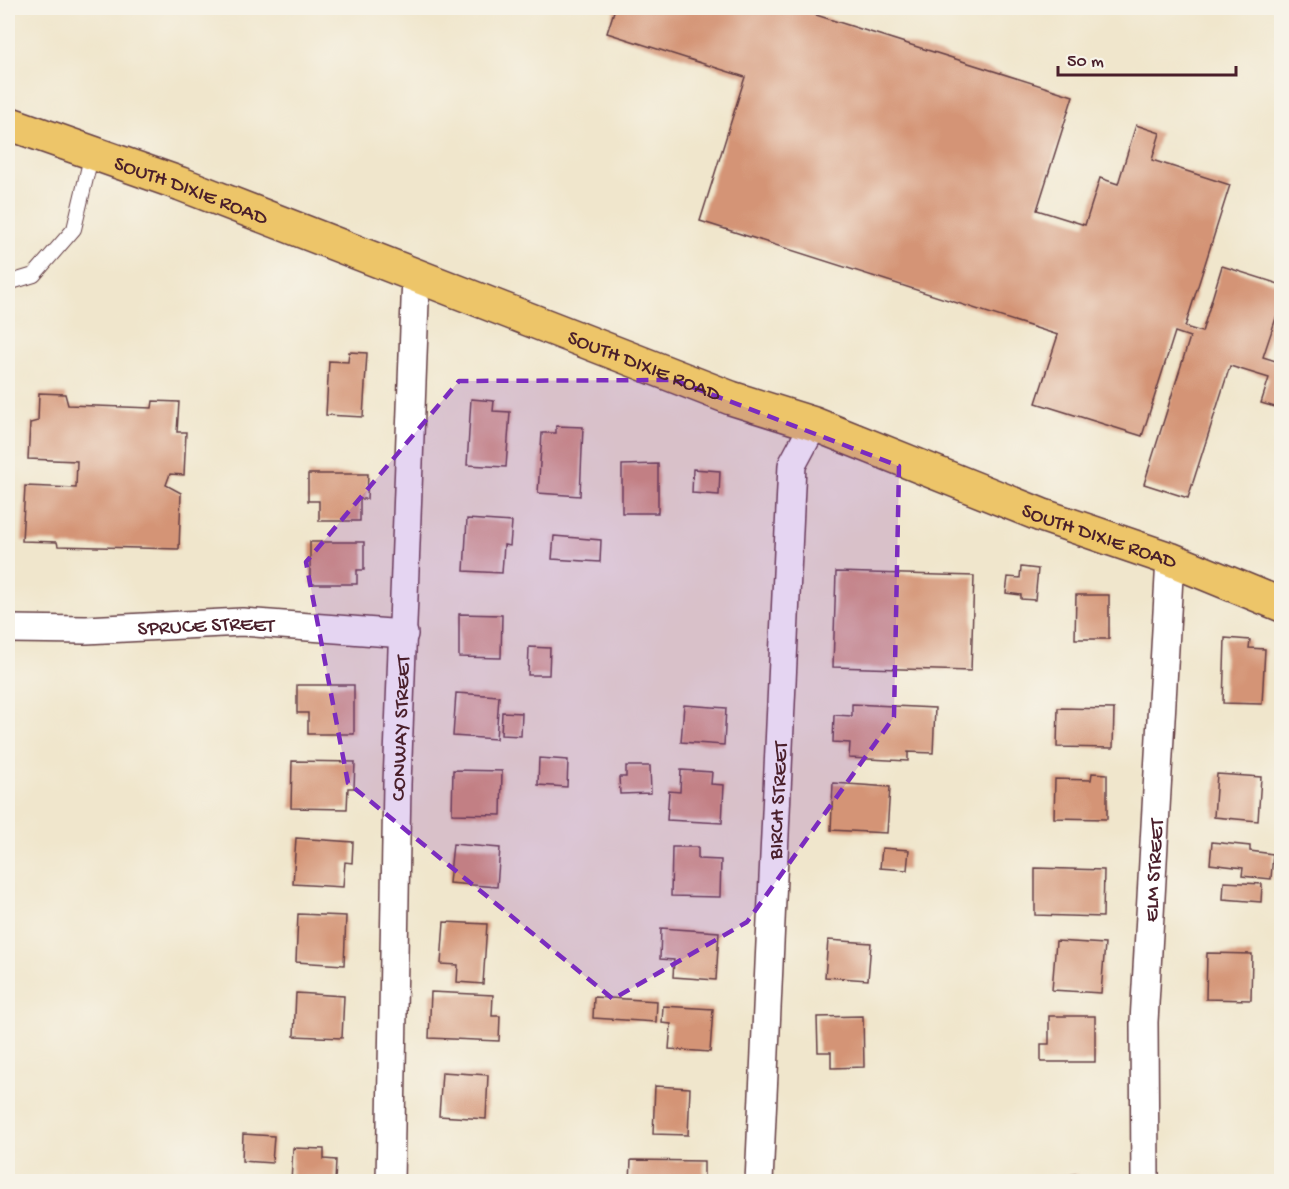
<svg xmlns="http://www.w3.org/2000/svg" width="1289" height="1189" font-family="'Gochi Hand',sans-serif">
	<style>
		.building { fill: #d49476 }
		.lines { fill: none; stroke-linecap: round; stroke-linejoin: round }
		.service-casing { stroke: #633d43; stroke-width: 16 }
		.minor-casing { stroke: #633d43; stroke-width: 30 }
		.primary-casing { stroke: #633d43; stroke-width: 36 }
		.service { stroke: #fff; stroke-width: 14 }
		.minor { stroke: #fff; stroke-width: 27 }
		.primary { stroke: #edc569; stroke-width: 33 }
		.marked { fill: #7b2cbf; fill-opacity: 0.2; stroke: #7b2cbf; stroke-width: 4.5; stroke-dasharray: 12 8; stroke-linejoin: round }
		.labels { text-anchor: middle; stroke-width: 4.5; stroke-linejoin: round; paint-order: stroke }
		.street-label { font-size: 21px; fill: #4a1f2b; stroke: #f7f3e8 }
	</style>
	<rect width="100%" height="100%" fill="#f7f3e8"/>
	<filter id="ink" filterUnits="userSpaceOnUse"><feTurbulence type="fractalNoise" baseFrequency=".0167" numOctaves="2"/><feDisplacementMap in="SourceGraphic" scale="12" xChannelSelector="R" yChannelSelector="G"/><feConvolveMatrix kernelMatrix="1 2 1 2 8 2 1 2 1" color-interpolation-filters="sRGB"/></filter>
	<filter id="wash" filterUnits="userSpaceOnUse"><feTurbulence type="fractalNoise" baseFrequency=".008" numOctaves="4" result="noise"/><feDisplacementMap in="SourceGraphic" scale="24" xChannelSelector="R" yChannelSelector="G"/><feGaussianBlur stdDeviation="1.35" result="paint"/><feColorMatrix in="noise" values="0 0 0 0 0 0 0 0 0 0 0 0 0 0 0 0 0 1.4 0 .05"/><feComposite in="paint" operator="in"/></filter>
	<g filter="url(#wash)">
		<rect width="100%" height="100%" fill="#f0e6cc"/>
		<g id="blocks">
			<g class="building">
				<polygon points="615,8 794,8 1073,96 1037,210 1085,225 1100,178 1118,184 1136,125 1160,133 1152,160 1230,185 1185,327 1202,332 1222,266 1282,285 1282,300 1263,357 1282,363 1282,409 1261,403 1269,378 1230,366 1188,498 1144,484 1190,337 1175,332 1142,436 1036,403 1058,335 700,221 745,77 607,33"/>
				<polygon points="349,352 367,353 363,417 326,415 329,361 348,362"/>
				<polygon points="39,393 65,394 68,405 152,408 153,401 179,402 177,432 186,432 184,475 170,474 166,485 181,493 179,549 58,546 57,542 22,541 25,486 76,488 77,461 28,459 30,423 38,421"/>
				<polygon points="471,399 494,401 493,411 510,412 506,467 467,465"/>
				<polygon points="556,426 583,427 580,496 538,493 542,433 556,433"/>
				<polygon points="658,464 658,513 622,513 622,465"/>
				<polygon points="693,469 720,471 719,495 692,493"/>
				<polygon points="308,474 368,474 367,499 360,499 360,521 319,521 319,501 308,501"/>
				<polygon points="467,519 512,522 510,546 504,545 502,573 464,571"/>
				<polygon points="554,536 601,540 600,562 552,559"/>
				<polygon points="310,542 364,542 364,570 357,570 357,584 310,584"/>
				<polygon points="1021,567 1038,569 1035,600 1021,599 1021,595 1006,593 1008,577 1020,578"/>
				<polygon points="836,572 974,576 971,671 833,667"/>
				<polygon points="1076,595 1109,595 1109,639 1075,639"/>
				<polygon points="459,614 502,615 501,658 459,657"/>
				<polygon points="1225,638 1250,640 1249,648 1265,649 1262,704 1223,703"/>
				<polygon points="529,647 550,648 549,675 528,675"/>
				<polygon points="297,685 354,685 354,734 308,734 308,713 297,713"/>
				<polygon points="456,693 499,696 496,739 453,736"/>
				<polygon points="852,704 935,708 933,753 908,752 908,761 849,758 850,743 833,742 834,715 852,716"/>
				<polygon points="684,705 726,708 724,745 681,742"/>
				<polygon points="1058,708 1114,709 1113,748 1057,747"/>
				<polygon points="502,712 522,713 521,736 501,735"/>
				<polygon points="539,758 568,760 567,787 538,785"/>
				<polygon points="292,761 355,762 354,788 348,788 347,809 291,808"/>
				<polygon points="626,766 650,766 651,793 620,794 619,777 626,777"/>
				<polygon points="453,770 502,771 501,815 452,814"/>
				<polygon points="681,770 712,772 711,784 724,785 722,823 667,820 669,791 680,792"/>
				<polygon points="1092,773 1107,774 1107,819 1054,818 1055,779 1091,780"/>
				<polygon points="1217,774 1261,777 1258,821 1214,817"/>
				<polygon points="833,783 890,787 887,833 831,830"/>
				<polygon points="296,838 353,842 352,863 345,862 343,887 293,884"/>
				<polygon points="1212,842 1250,846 1250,851 1273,854 1271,879 1242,876 1243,868 1210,864"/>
				<polygon points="453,844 500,848 497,887 449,883"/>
				<polygon points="672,847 698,847 698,859 721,860 720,897 671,896"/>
				<polygon points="882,848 909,850 907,870 880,868"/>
				<polygon points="1035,868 1104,870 1103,917 1035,915"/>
				<polygon points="1224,882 1262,884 1261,902 1223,899"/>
				<polygon points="298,914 346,916 344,965 296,962"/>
				<polygon points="444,922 487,924 483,984 457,982 458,965 441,964"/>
				<polygon points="661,928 719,932 716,980 673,977 674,960 660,959"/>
				<polygon points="828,940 871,943 868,980 825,977"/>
				<polygon points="1056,941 1105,944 1101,993 1052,990"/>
				<polygon points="1207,953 1252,954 1251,1000 1206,999"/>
				<polygon points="431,992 493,995 492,1016 500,1016 499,1041 429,1038"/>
				<polygon points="296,993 344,996 342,1038 294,1036"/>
				<polygon points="594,997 657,1001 656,1022 593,1018"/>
				<polygon points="663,1006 713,1009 710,1052 669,1049 671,1024 662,1023"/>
				<polygon points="863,1016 864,1067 831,1068 831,1052 818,1052 817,1017"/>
				<polygon points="1049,1016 1095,1016 1095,1062 1041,1062 1041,1044 1049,1044"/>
				<polygon points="442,1072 488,1075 486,1119 439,1116"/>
				<polygon points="655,1086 690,1088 688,1135 653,1134"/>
				<polygon points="243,1134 274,1136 272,1163 242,1161"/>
				<polygon points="293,1148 324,1149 324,1159 336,1160 335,1182 291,1182"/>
				<polygon points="631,1160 704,1161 704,1182 630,1182"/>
				<polygon points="1078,1174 1079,1182 1047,1182 1047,1177"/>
			</g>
		</g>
	</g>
	<g filter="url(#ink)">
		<use href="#blocks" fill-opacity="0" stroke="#633d43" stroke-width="1.5"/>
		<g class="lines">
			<defs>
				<polyline id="service" points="8,283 34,275 74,229 92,153"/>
				<g id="minor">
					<path id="s1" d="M 8,629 L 86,630 L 242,622 L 404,634"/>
					<path id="s2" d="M 390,1182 L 397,784 L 416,275"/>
					<path id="s3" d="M 759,1182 L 792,465 L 814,424"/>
					<path id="s4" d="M 1145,1182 L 1144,1022 L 1170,559"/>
				</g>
				<g id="primary">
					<path id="s5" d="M 8,123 L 181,184 L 731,398 L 814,424 L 1041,515 L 1170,559 L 1282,605"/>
				</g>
			</defs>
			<use href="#service" class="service-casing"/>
			<use href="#minor" class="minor-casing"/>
			<use href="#primary" class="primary-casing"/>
			<use href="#service" class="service"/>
			<use href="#minor" class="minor"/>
			<use href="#primary" class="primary"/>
		</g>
	</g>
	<path class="marked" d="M 674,380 L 899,466 L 894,717 L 747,922 L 613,999 L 348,783 L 306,562 L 459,381 Z"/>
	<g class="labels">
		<g class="street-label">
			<text dy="7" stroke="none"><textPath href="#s5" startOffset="195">SOUTH DIXIE ROAD</textPath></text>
			<text dy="7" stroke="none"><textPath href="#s5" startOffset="681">SOUTH DIXIE ROAD</textPath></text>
			<text dy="7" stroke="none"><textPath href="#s5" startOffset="1167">SOUTH DIXIE ROAD</textPath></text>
			<text dy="7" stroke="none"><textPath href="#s1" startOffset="198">SPRUCE STREET</textPath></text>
			<text dy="7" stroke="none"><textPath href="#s2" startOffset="454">CONWAY STREET</textPath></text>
			<text dy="7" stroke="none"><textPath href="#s3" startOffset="382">BIRCH STREET</textPath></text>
			<text dy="7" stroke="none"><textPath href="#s4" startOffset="312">ELM STREET</textPath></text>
		</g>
	</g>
	<rect width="1289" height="1189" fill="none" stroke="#f7f3e8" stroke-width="30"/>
	<path d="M1058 66v9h178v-9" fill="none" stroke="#4a1f2b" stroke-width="3"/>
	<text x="1067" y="66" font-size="18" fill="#4a1f2b" stroke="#f7f3e8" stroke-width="4.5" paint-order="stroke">50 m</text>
</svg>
